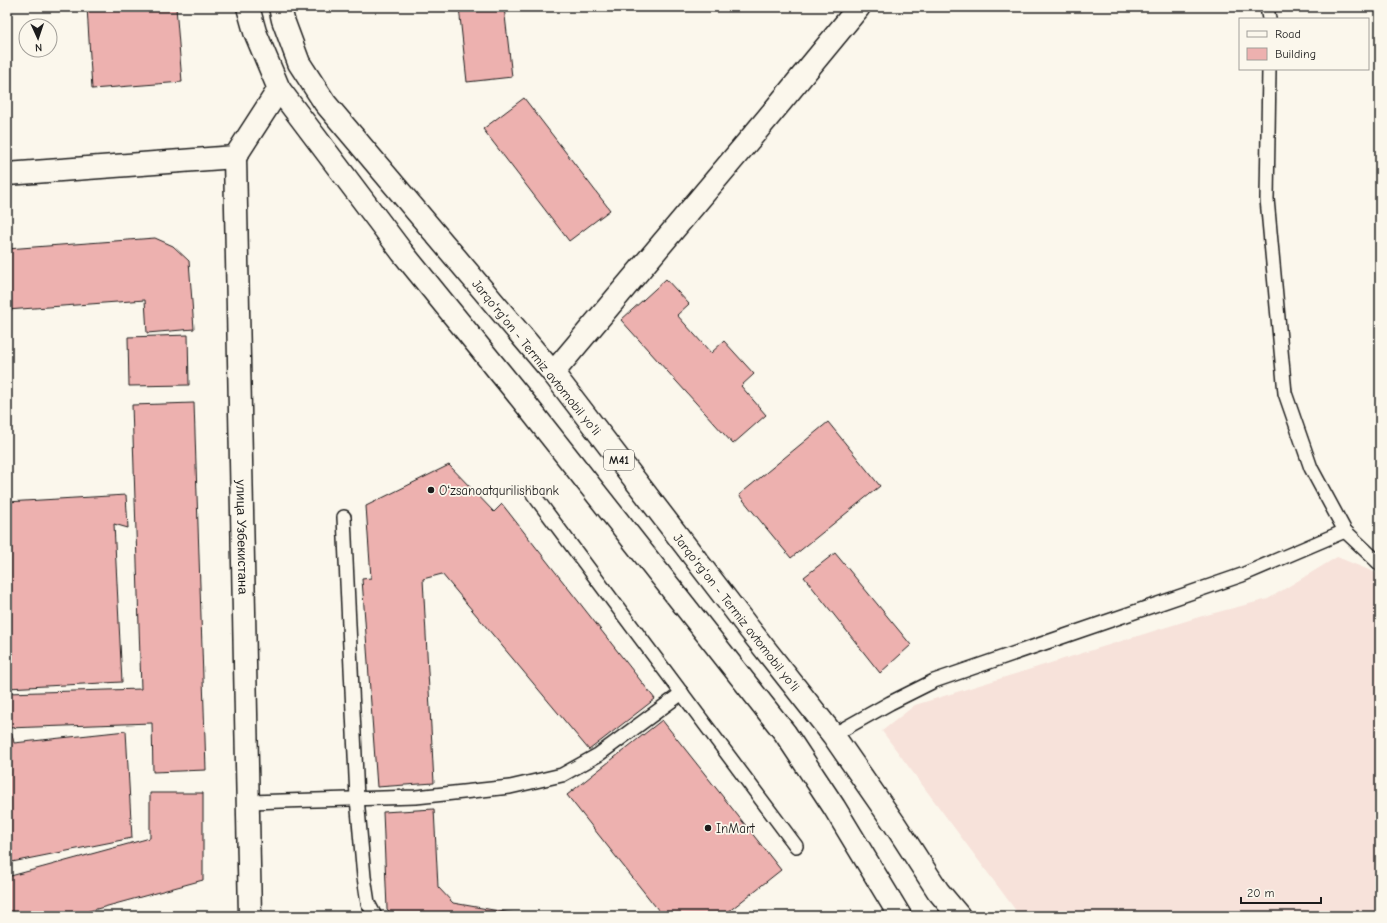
<svg xmlns="http://www.w3.org/2000/svg" width="1387" height="923" font-family="'Comic Neue',sans-serif">
	<style>
		.built { fill: #f7e2da }
		.building { fill: #edb1af; stroke: #1c1c1c }
		.lines { fill: none; stroke-linecap: round; stroke-linejoin: round }
		.lane-casing { stroke: #1c1c1c; stroke-width: 16 }
		.street-casing { stroke: #1c1c1c; stroke-width: 25 }
		.secondary-casing { stroke: #1c1c1c; stroke-width: 25 }
		.highway-casing { stroke: #1c1c1c; stroke-width: 25 }
		.lane { stroke: #fbf7ec; stroke-width: 13 }
		.street { stroke: #fbf7ec; stroke-width: 22 }
		.secondary { stroke: #fbf7ec; stroke-width: 22 }
		.highway { stroke: #fbf7ec; stroke-width: 22 }
		.poi-dot { fill: #1c1c1c; stroke: #fbf7ec; stroke-width: 1.5 }
		.labels { text-anchor: middle; stroke-width: 3.5; stroke-linejoin: round; paint-order: stroke }
		.shield { fill: #fbf7ec; stroke: #5f5e5a; stroke-width: 1 }
		.shield-label { font-size: 12px; font-weight: bold; fill: #1c1c1c }
		.street-label { font-size: 13px; fill: #1c1c1c; stroke: #fbf7ec }
		.poi-label { font-size: 13px; fill: #1c1c1c; stroke: #fbf7ec; text-anchor: start }
	</style>
	<rect width="100%" height="100%" fill="#fbf7ec"/>
	<filter id="ink" filterUnits="userSpaceOnUse"><feTurbulence type="fractalNoise" baseFrequency=".025" numOctaves="2"/><feDisplacementMap in="SourceGraphic" scale="8" xChannelSelector="R" yChannelSelector="G"/><feConvolveMatrix kernelMatrix="1 2 1 2 8 2 1 2 1" color-interpolation-filters="sRGB"/></filter>
	<g filter="url(#ink)">
		<polygon class="built" points="1337,557 1374,572 1380,579 1380,916 1020,916 882,731 915,705 1199,617 1268,599"/>
		<g class="building">
			<polygon points="87,7 176,7 182,82 92,89"/>
			<polygon points="459,7 504,7 512,77 467,82"/>
			<polygon points="524,98 610,210 569,241 483,129"/>
			<polygon points="155,238 173,246 189,261 194,329 147,333 145,300 7,310 7,249"/>
			<polygon points="666,279 689,304 677,315 711,353 724,341 754,374 741,386 766,415 733,444 621,320"/>
			<polygon points="188,335 189,385 129,386 128,337"/>
			<polygon points="194,403 206,770 153,772 152,723 7,728 7,693 141,689 132,405"/>
			<polygon points="828,422 880,486 791,558 739,495"/>
			<polygon points="449,465 494,512 502,504 655,699 589,750 442,574 423,579 434,783 377,787 362,579 371,578 366,506"/>
			<polygon points="126,495 128,528 114,524 122,682 7,688 7,502"/>
			<polygon points="835,553 911,645 880,673 804,577"/>
			<polygon points="662,720 781,870 723,916 663,916 567,795"/>
			<polygon points="126,731 132,838 7,863 7,735 12,734 14,743"/>
			<polygon points="150,793 203,793 203,880 71,916 7,916 7,877 150,838"/>
			<polygon points="434,809 438,887 453,903 528,916 393,916 387,909 383,812"/>
		</g>
		<g class="lines">
			<defs>
				<g id="lane">
					<polyline points="1267,7 1269,19"/>
					<polyline points="1269,69 1267,199 1285,393 1311,468 1345,531 1380,564"/>
					<polyline points="533,494 796,846"/>
					<polyline points="344,517 357,798 364,877 368,903 375,916"/>
					<polyline points="833,735 890,703 934,681 1242,575 1345,531"/>
					<polyline points="247,802 416,797 510,787 562,775 598,755 682,693"/>
				</g>
				<polyline id="street" points="553,373 766,120 859,7"/>
				<g id="secondary">
					<path id="s1" d="M 235,157 L 250,916"/>
					<polyline points="7,174 235,157 279,89"/>
				</g>
				<g id="highway">
					<polyline points="248,7 255,32 279,89 402,252 524,402 785,733 834,807 900,916"/>
					<polyline points="280,7 283,20 299,63 325,103 553,373 750,630 833,735 894,823 938,891 959,916"/>
				</g>
			</defs>
			<use href="#lane" class="lane-casing"/>
			<use href="#street" class="street-casing"/>
			<use href="#secondary" class="secondary-casing"/>
			<use href="#highway" class="highway-casing"/>
			<use href="#lane" class="lane"/>
			<use href="#street" class="street"/>
			<use href="#secondary" class="secondary"/>
			<use href="#highway" class="highway"/>
		</g>
	</g>
	<g class="poi-dot">
		<circle cx="431" cy="490" r="4"/>
		<circle cx="708" cy="828" r="4"/>
	</g>
	<g class="labels">
		<rect class="shield" x="604" y="450" width="30" height="20" rx="3"/>
		<g class="shield-label">
			<text x="619" y="464">M41</text>
		</g>
		<g class="street-label">
			<text transform="translate(537 357) rotate(51)" y="5">Jarqoʻrgʻon - Termiz avtomobil yoʻli</text>
			<text dy="5" stroke="none"><textPath href="#s1" startOffset="380">улица Узбекистана</textPath></text>
			<text transform="translate(737 612) rotate(52)" y="5">Jarqoʻrgʻon - Termiz avtomobil yoʻli</text>
		</g>
		<g class="poi-label">
			<text x="439" y="495">Oʻzsanoatqurilishbank</text>
			<text x="716" y="833">InMart</text>
		</g>
	</g>
	<rect width="1387" height="923" fill="none" stroke="#fbf7ec" stroke-width="24"/>
	<rect x="12" y="12" width="1363" height="899" fill="none" stroke="#1c1c1c" stroke-width="1.5" filter="url(#ink)"/>
	<rect x="1239" y="18" width="130" height="52" fill="#fbf7ec" stroke="#a29f99"/>
	<rect x="1247" y="31" width="20" height="6" fill="#fbf7ec" stroke="#a29f99"/>
	<text x="1275" y="38" font-size="12" fill="#1c1c1c">Road</text>
	<rect x="1247" y="48" width="20" height="12" fill="#edb1af" stroke="#a29f99"/>
	<text x="1275" y="58" font-size="12" fill="#1c1c1c">Building</text>
	<g transform="translate(38 38) rotate(177)"><circle r="19" fill="#fbf7ec" stroke="#a29f99"/>
	<path d="M0-3L7 15L0 10L-7 15Z" fill="#1c1c1c"/>
	<text y="-6" font-size="11" font-weight="bold" text-anchor="middle" fill="#1c1c1c">N</text>
	</g>
	<path d="M1241 897v6h80v-6" fill="none" stroke="#1c1c1c" stroke-width="2"/>
	<text x="1247" y="897" font-size="12" fill="#1c1c1c" stroke="#fbf7ec" stroke-width="3" paint-order="stroke">20 m</text>
</svg>
